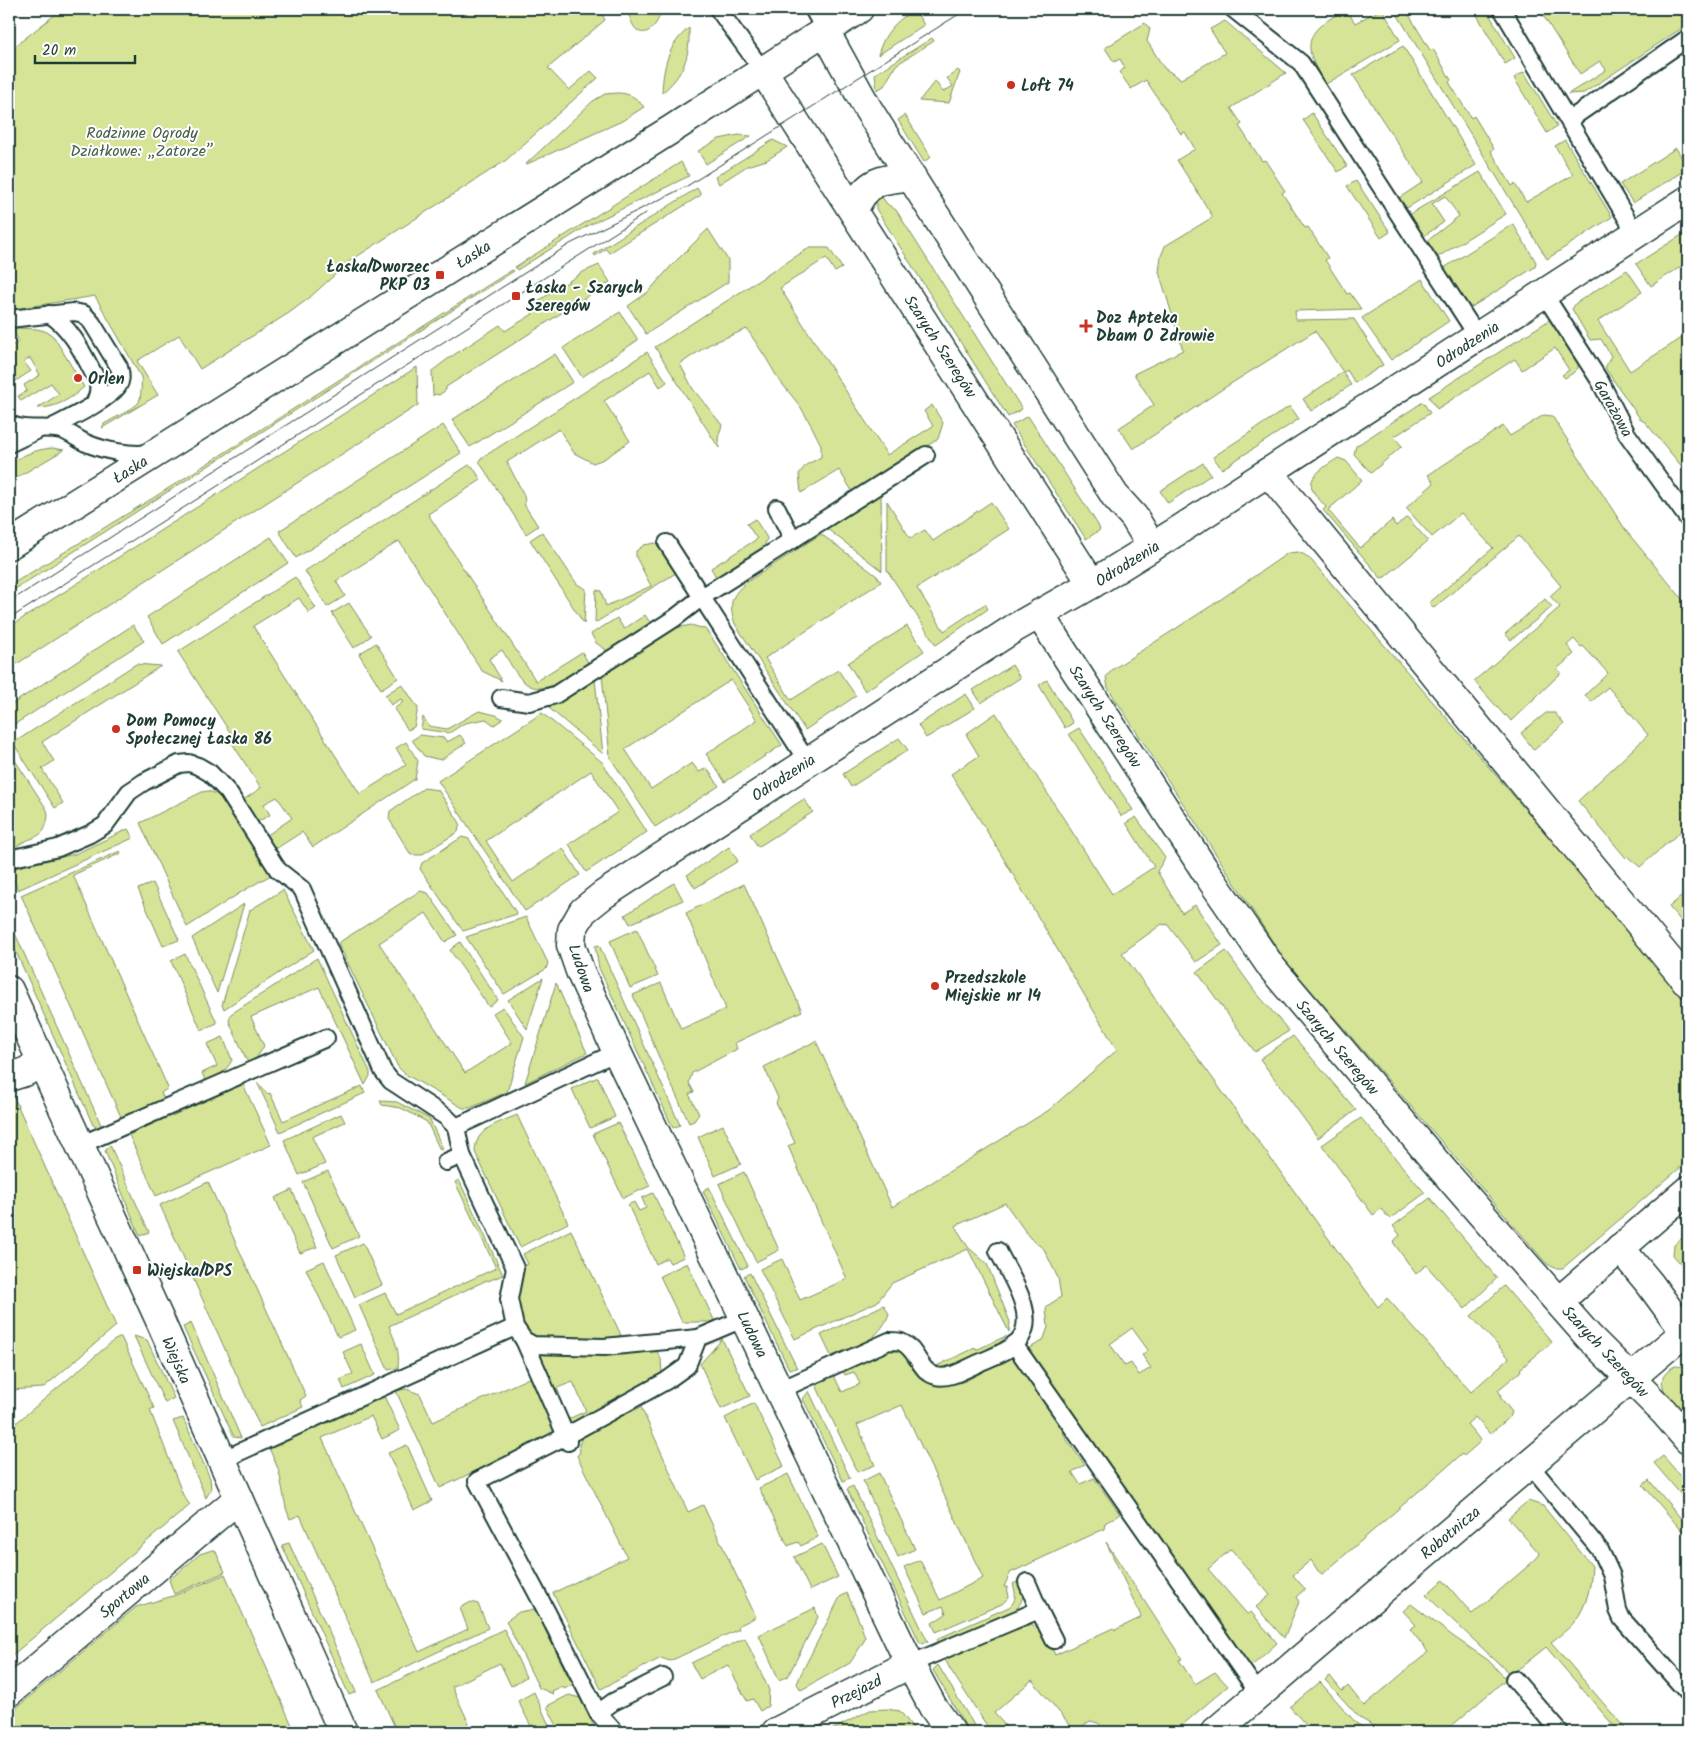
<svg xmlns="http://www.w3.org/2000/svg" width="1697" height="1741" font-family="Kalam,sans-serif">
	<style>
		.green { fill: #d6e497; stroke: #7a9066; fill-rule: evenodd }
		.lines { fill: none; stroke-linecap: round; stroke-linejoin: round }
		.lane-casing { stroke: #1f3d34; stroke-width: 20 }
		.street-casing { stroke: #1f3d34; stroke-width: 31 }
		.secondary-casing { stroke: #1f3d34; stroke-width: 31 }
		.lane { stroke: #fff; stroke-width: 16 }
		.street { stroke: #fff; stroke-width: 28 }
		.secondary { stroke: #fff; stroke-width: 28 }
		.tram { stroke: #1f3d34; stroke-width: 1 }
		.poi-dot { fill: #c8321e; stroke: #fff; stroke-width: 2 }
		.labels { text-anchor: middle; stroke-width: 4; stroke-linejoin: round; paint-order: stroke }
		.poi-label { font-size: 16px; font-weight: bold; fill: #1f3d34; stroke: #fff; text-anchor: start }
		.park-label { font-size: 16px; fill: #445e48; stroke: #fff }
		.street-label { font-size: 16px; fill: #1f3d34; stroke: #fff }
	</style>
	<rect width="100%" height="100%" fill="#fff"/>
	<filter id="ink" filterUnits="userSpaceOnUse"><feTurbulence type="fractalNoise" baseFrequency=".02" numOctaves="2"/><feDisplacementMap in="SourceGraphic" scale="10" xChannelSelector="R" yChannelSelector="G"/><feConvolveMatrix kernelMatrix="1 2 1 2 8 2 1 2 1" color-interpolation-filters="sRGB"/></filter>
	<g filter="url(#ink)">
		<g class="green">
			<path d="M 62,9 L 599,9 L 605,20 L 548,68 L 569,90 L 591,71 L 598,78 L 505,161 L 350,261 L 308,299 L 289,313 L 200,369 L 179,335 L 137,361 L 158,395 L 102,428 L 104,424 C 112,419 134,409 139,402 C 141,398 142,382 141,377 L 95,296 L 9,310 L 9,51 Z"/>
			<path d="M 627,9 L 661,9 C 661,18 650,38 638,31 C 632,27 629,15 627,9 Z"/>
			<path d="M 1346,9 L 1355,23 L 1382,9 L 1400,40 L 1326,84 C 1315,68 1300,44 1319,27 C 1326,20 1337,15 1346,9 Z"/>
			<polygon points="1394,9 1409,9 1411,12 1409,15 1430,50 1433,49 1451,80 1449,82 1471,118 1474,116 1494,149 1491,151 1512,186 1515,184 1526,202 1573,175 1555,146 1565,140 1612,217 1547,259"/>
			<polygon points="1475,9 1486,9 1515,58 1505,64 1474,10"/>
			<polygon points="1539,9 1688,9 1688,24 1584,93 1568,94 1606,70 1600,61 1580,74"/>
			<path d="M 913,11 L 917,13 L 924,25 L 878,55 C 883,35 895,21 913,11 Z"/>
			<polygon points="1225,21 1286,73 1231,108 1242,124 1239,126 1262,161 1265,160 1285,191 1282,193 1305,228 1308,227 1328,258 1325,260 1347,294 1350,293 1361,309 1295,311 1296,320 1354,319 1383,365 1355,383 1347,370 1343,373 1351,385 1311,411 1303,399 1343,372 1315,331 1224,388 1133,449 1119,428 1154,405 1134,374 1183,350 1159,272 1161,256 1165,246 1213,217 1177,160 1195,149 1185,132 1181,134 1146,80 1131,89 1119,72 1125,68 1120,59 1114,62 1105,48 1145,23 1150,29 1147,41 1164,68 1181,79 1225,53 1210,29"/>
			<path d="M 689,28 C 690,57 684,74 662,93 C 663,67 668,45 689,28 Z"/>
			<polygon points="932,38 934,41 896,65 884,86 877,90 875,74"/>
			<polygon points="1403,46 1476,165 1407,208 1399,198 1423,182 1353,75"/>
			<polygon points="958,70 960,72 949,103 919,101 935,81 943,92 953,86 947,78"/>
			<polygon points="1524,72 1557,126 1547,133 1514,78"/>
			<path d="M 617,93 C 629,93 636,97 644,107 L 622,121 L 525,165 L 593,101 L 605,94 Z"/>
			<polygon points="1312,113 1347,166 1338,172 1303,120"/>
			<polygon points="905,115 931,157 924,162 898,120"/>
			<polygon points="739,135 751,136 706,164 698,151 719,139"/>
			<polygon points="773,140 787,147 767,160 747,166 719,184 715,177"/>
			<polygon points="1676,148 1688,168 1633,203 1620,184"/>
			<polygon points="681,162 689,176 589,225 517,270 515,267"/>
			<polygon points="1480,172 1506,214 1438,257 1427,241 1459,216 1445,196 1432,204 1444,222 1424,236 1410,214"/>
			<polygon points="1356,181 1390,232 1381,238 1347,186"/>
			<polygon points="697,188 701,195 609,253 606,249 595,256 594,254"/>
			<polygon points="880,194 887,204 896,210 1022,409 1008,417 876,209 876,198"/>
			<polygon points="1513,224 1536,262 1535,267 1470,308 1444,268"/>
			<polygon points="708,229 728,260 728,282 646,334 628,306 648,292 672,265"/>
			<polygon points="1688,231 1688,262 1651,286 1636,264"/>
			<polygon points="809,248 829,248 842,268 835,272 826,258 780,288 887,455 933,426 924,411 932,405 943,423 938,439 854,494 839,470 801,493 799,474 806,465 821,457 821,445 811,425 800,406 779,380 766,358 747,329 710,344 680,364 693,389 722,425 718,438 719,448 655,347"/>
			<polygon points="599,265 610,282 446,387 446,390 439,395 435,394 433,396 432,371 449,358 500,325 505,331 533,314 529,307 583,272"/>
			<polygon points="512,270 514,271 9,593 9,586 153,498"/>
			<polygon points="1627,270 1642,292 1598,321 1630,371 1688,334 1688,474 1645,422 1641,420 1605,368 1611,356 1601,339 1590,340 1572,309 1576,303"/>
			<polygon points="1422,279 1449,321 1391,360 1362,318"/>
			<polygon points="620,312 638,340 582,377 563,348"/>
			<polygon points="1551,319 1578,362 1578,368 1573,373 1565,378 1562,375 1569,370 1555,348 1522,370 1515,359 1437,409 1429,397"/>
			<path d="M 17,328 C 31,329 44,327 54,337 L 84,387 C 71,399 56,408 38,408 L 59,394 L 51,383 L 21,401 L 18,396 L 27,391 L 24,385 L 40,375 L 30,358 L 24,362 L 31,371 L 11,384 L 9,381 L 9,338 L 13,345 L 19,341 L 12,329 Z"/>
			<polygon points="647,352 667,382 660,387 650,371 604,401 630,441 604,459 593,463 574,453 559,429 507,462 524,495 525,506 538,526 526,534 480,463 480,459"/>
			<polygon points="555,354 573,382 470,447 452,420"/>
			<polygon points="417,367 418,405 9,669 9,627"/>
			<polygon points="1423,402 1430,413 1394,437 1402,446 1371,473 1354,454 1356,446"/>
			<polygon points="1290,406 1299,419 1222,469 1213,457"/>
			<polygon points="1544,415 1552,416 1627,532 1688,606 1688,825 1640,867 1628,857 1626,858 1578,801 1648,735 1608,687 1591,702 1585,695 1608,673 1583,646 1581,647 1574,639 1567,645 1574,654 1557,669 1561,673 1511,721 1506,715 1505,716 1474,681 1560,607 1550,596 1561,586 1519,536 1434,608 1429,603 1493,548 1461,513 1432,537 1406,508 1434,483 1428,475 1503,426 1510,436"/>
			<polygon points="1028,416 1098,525 1100,530 1086,539 1012,425"/>
			<polygon points="443,425 461,453 296,558 279,531"/>
			<path d="M 53,448 L 64,450 L 9,482 L 9,464 C 23,455 36,449 53,448 Z"/>
			<path d="M 1338,458 L 1346,461 L 1362,480 L 1328,510 L 1360,548 L 1392,520 L 1396,526 L 1407,517 L 1428,541 L 1385,577 L 1381,578 L 1323,510 L 1326,507 C 1322,502 1316,497 1313,491 C 1305,476 1328,465 1338,458 Z"/>
			<polygon points="1203,463 1211,475 1168,503 1160,491"/>
			<path d="M 469,465 L 473,467 L 481,480 L 428,514 L 536,681 L 582,652 L 589,664 C 572,675 542,701 522,680 C 514,672 508,659 502,650 L 489,659 L 502,681 L 482,671 L 399,541 L 336,581 L 345,596 L 327,607 L 305,571 Z"/>
			<polygon points="881,493 882,571 826,528"/>
			<polygon points="887,501 910,538 925,530 933,541 991,502 1009,529 917,588 944,631 985,604 988,609 936,645 887,570"/>
			<polygon points="755,519 767,538 763,551 723,576 716,577 711,568 757,539 747,524"/>
			<polygon points="542,532 577,584 586,589 584,624 530,540"/>
			<path d="M 821,534 L 877,576 L 881,582 L 765,658 L 791,700 L 838,670 L 856,696 L 805,730 L 735,624 C 728,604 731,595 747,582 Z"/>
			<polygon points="271,537 288,563 163,644 147,617"/>
			<polygon points="655,543 664,550 676,573 595,623 596,590 601,591 606,606 651,586 636,557 636,551 644,545"/>
			<polygon points="1298,552 1305,555 1312,561 1688,999 1688,1161 1563,1268 1555,1268 1547,1264 1284,959 1108,688 1106,677 1113,669 1211,606 1288,553"/>
			<polygon points="295,577 316,608 309,613 299,598 253,626 360,794 406,765 396,748 406,742 418,761 415,779 313,847 302,832 274,850 266,836 292,818 277,797 264,804 270,815 257,822 243,800 261,788 230,740 233,737 178,652"/>
			<polygon points="1545,599 1552,607 1511,640 1505,634"/>
			<polygon points="349,603 371,636 354,648 332,613"/>
			<polygon points="645,615 651,624 609,652 596,643 591,634 617,618 624,629"/>
			<polygon points="133,625 144,641 9,728 9,706"/>
			<polygon points="691,625 705,629 710,635 782,745 725,782 706,754 757,720 731,680 625,749 651,789 692,763 699,772 707,768 719,786 655,827 610,757 602,675 676,628"/>
			<polygon points="907,626 924,651 865,691 848,663"/>
			<polygon points="376,643 398,678 381,689 359,654"/>
			<polygon points="136,664 161,666 42,742 54,761 42,769 63,803 55,808 13,743"/>
			<polygon points="1012,665 1020,678 981,703 973,690"/>
			<polygon points="595,679 603,754 549,708"/>
			<polygon points="1047,680 1073,723 1065,728 1039,685"/>
			<polygon points="402,684 418,708 414,727 408,730 394,709 403,702 401,699 391,705 385,695"/>
			<polygon points="966,694 975,708 926,738 918,725"/>
			<polygon points="479,711 496,715 503,719 494,725 486,719 465,723 449,733 421,729 423,717 429,726 447,729"/>
			<polygon points="542,713 602,762 647,832 586,872 569,844 618,812 591,771 486,841 513,882 563,848 580,875 525,911 438,781"/>
			<path d="M 996,713 L 1112,894 L 1154,867 L 1126,823 L 1136,817 L 1165,858 L 1157,871 L 1182,913 L 1195,905 L 1222,945 L 1196,962 L 1167,924 L 1164,925 L 1162,924 L 1122,953 L 1378,1307 L 1387,1298 L 1471,1392 L 1509,1358 L 1471,1316 L 1504,1286 L 1552,1342 L 1520,1369 L 1521,1371 L 1498,1390 L 1501,1395 L 1500,1397 L 1512,1412 L 1510,1417 L 1490,1434 L 1475,1417 L 1467,1424 L 1481,1441 L 1464,1456 L 1462,1454 L 1325,1572 L 1322,1574 L 1318,1571 L 1311,1560 L 1293,1575 L 1305,1589 L 1296,1597 L 1299,1602 L 1284,1638 L 1256,1607 L 1270,1595 L 1231,1549 L 1208,1569 L 1247,1614 L 1251,1612 L 1277,1643 L 1253,1665 L 1246,1662 L 1070,1411 L 1065,1398 L 1058,1399 L 1054,1414 L 1067,1440 L 1085,1465 L 1072,1472 L 1080,1484 L 1094,1478 L 1120,1514 L 1105,1523 L 1104,1529 L 1010,1573 L 1004,1587 L 1007,1587 L 1009,1597 L 1002,1604 L 936,1632 L 932,1623 L 946,1614 L 943,1606 L 926,1613 L 904,1567 L 920,1560 L 940,1600 L 983,1578 L 902,1405 L 857,1425 L 875,1465 L 857,1472 L 815,1383 L 833,1374 L 842,1392 L 860,1384 L 854,1372 L 845,1375 L 842,1369 C 860,1361 890,1340 908,1357 C 914,1363 916,1371 919,1378 C 936,1386 945,1386 963,1382 L 1043,1341 L 1048,1327 L 1046,1310 L 1047,1306 L 1061,1297 L 1058,1278 L 1044,1249 L 1030,1238 L 1005,1203 L 955,1226 L 968,1247 L 987,1264 L 1010,1322 L 1009,1332 L 968,1249 L 892,1283 L 877,1302 L 795,1339 L 760,1269 L 782,1259 L 800,1300 L 847,1279 L 788,1146 L 795,1143 L 776,1103 L 778,1098 L 764,1067 L 816,1041 L 892,1207 L 1049,1110 L 1117,1050 L 993,841 L 951,774 L 979,756 L 966,734 ZM 1132,1328 L 1148,1350 L 1142,1355 L 1151,1368 L 1139,1375 L 1131,1363 L 1125,1366 L 1110,1344 Z"/>
			<polygon points="1546,713 1555,713 1564,724 1534,750 1521,733"/>
			<polygon points="1079,728 1133,810 1121,816 1069,734"/>
			<polygon points="420,735 444,738 447,742 460,735 466,743 441,760 424,756 412,740"/>
			<polygon points="899,738 908,750 851,787 843,774"/>
			<path d="M 9,751 L 46,808 C 49,814 48,818 46,825 C 42,841 23,837 15,849 L 9,850 Z"/>
			<polygon points="424,788 438,790 460,823 458,832 421,855 411,855 389,819 390,811"/>
			<polygon points="208,791 219,795 227,803 271,875 243,891 187,927 140,823 202,792"/>
			<polygon points="804,799 813,812 758,847 750,834"/>
			<polygon points="128,829 133,838 18,890 9,869 75,854"/>
			<polygon points="462,837 469,839 517,914 463,931 420,869 422,863"/>
			<polygon points="729,847 738,861 695,888 687,875"/>
			<polygon points="120,851 121,853 73,875 168,1088 161,1093 165,1101 122,1119 21,895"/>
			<polygon points="153,883 179,940 163,946 138,889"/>
			<polygon points="674,883 683,900 630,924 625,915"/>
			<polygon points="744,884 802,1011 735,1043 737,1049 692,1073 689,1083 694,1092 689,1094 699,1114 694,1121 689,1123 661,1062 633,995 661,983 681,1029 726,1009 686,913"/>
			<polygon points="283,890 314,950 224,1009 222,1005 250,910"/>
			<polygon points="420,891 428,893 457,935 445,942 426,913 379,943 465,1073 512,1043 493,1013 503,1007 524,1037 507,1092 470,1108 463,1108 405,1074 398,1067 338,943"/>
			<polygon points="1688,891 1688,929 1669,907"/>
			<polygon points="244,904 217,993 192,938"/>
			<polygon points="526,917 548,963 546,969 504,994 466,937"/>
			<polygon points="9,920 102,1127 98,1128 93,1125 9,936"/>
			<polygon points="637,929 658,976 630,988 610,941"/>
			<polygon points="460,942 498,1000 489,1007 450,950"/>
			<polygon points="599,945 680,1125 673,1128 599,968 595,946"/>
			<polygon points="1226,951 1254,990 1289,1031 1255,1052 1197,972"/>
			<polygon points="185,954 217,1023 201,1030 171,961"/>
			<polygon points="317,958 370,1072 370,1076 365,1085 319,987 251,1017 264,1046 256,1059 248,1063 229,1021 231,1014"/>
			<polygon points="543,978 527,1029 508,1000"/>
			<polygon points="556,983 587,1053 525,1083"/>
			<polygon points="1293,1036 1356,1110 1318,1138 1260,1059"/>
			<path d="M 223,1037 L 232,1060 C 226,1072 218,1076 206,1082 L 202,1073 L 217,1066 L 207,1044 Z"/>
			<polygon points="598,1077 615,1117 590,1128 572,1089"/>
			<polygon points="242,1082 271,1145 156,1196 129,1135"/>
			<polygon points="257,1082 267,1094 270,1093 283,1121 362,1086 365,1093 280,1132"/>
			<polygon points="9,1086 116,1326 43,1388 9,1390"/>
			<polygon points="380,1101 397,1102 428,1118 430,1120 443,1149 440,1150 427,1122 401,1108 382,1105"/>
			<polygon points="341,1114 345,1122 312,1137 325,1164 299,1175 284,1140"/>
			<path d="M 517,1115 L 568,1223 L 520,1247 L 475,1152 C 475,1128 499,1123 517,1115 Z"/>
			<polygon points="1361,1118 1425,1193 1390,1219 1381,1209 1373,1215 1322,1145"/>
			<polygon points="618,1123 650,1186 623,1198 593,1134"/>
			<polygon points="723,1125 741,1164 715,1176 698,1137"/>
			<polygon points="110,1145 149,1232 140,1236 105,1151"/>
			<polygon points="328,1171 359,1236 333,1248 303,1182"/>
			<polygon points="744,1172 779,1250 756,1262 719,1184"/>
			<path d="M 459,1180 L 503,1275 L 488,1281 L 487,1280 L 389,1326 C 395,1342 400,1349 398,1368 L 388,1370 L 359,1305 L 385,1293 L 396,1314 L 496,1268 L 455,1182 Z"/>
			<polygon points="208,1182 306,1396 300,1400 303,1407 260,1427 160,1205"/>
			<polygon points="709,1187 748,1266 741,1269 703,1191"/>
			<polygon points="292,1190 317,1247 300,1253 275,1198"/>
			<polygon points="653,1193 684,1257 670,1263 667,1258 656,1264 628,1205 634,1202 639,1211 646,1208 642,1198"/>
			<polygon points="1430,1198 1497,1278 1465,1309 1426,1265 1416,1274 1393,1242 1400,1235 1393,1226"/>
			<polygon points="571,1230 621,1335 610,1340 540,1339 528,1331 519,1318 516,1304 519,1268 528,1264 523,1254"/>
			<polygon points="1688,1233 1688,1272 1673,1255 1674,1245"/>
			<polygon points="363,1243 382,1285 355,1297 336,1255"/>
			<polygon points="324,1261 355,1330 338,1337 306,1269"/>
			<polygon points="687,1263 715,1322 682,1322 660,1276"/>
			<polygon points="750,1273 797,1368 789,1369 744,1276"/>
			<path d="M 884,1305 L 889,1314 C 879,1341 856,1347 832,1358 L 821,1335 Z"/>
			<polygon points="191,1323 241,1438 234,1437 183,1327"/>
			<polygon points="134,1336 147,1340 174,1398 165,1403"/>
			<path d="M 1006,1336 C 999,1348 962,1364 948,1368 C 943,1370 937,1369 932,1368 L 975,1348 L 976,1350 Z"/>
			<polygon points="121,1337 154,1408 150,1410 183,1495 190,1505 9,1658 9,1429 113,1341"/>
			<polygon points="722,1339 750,1396 721,1409 700,1364"/>
			<polygon points="361,1344 375,1375 344,1389 340,1380 353,1374 343,1352"/>
			<polygon points="655,1348 661,1359 662,1374 569,1427 566,1420 586,1411 573,1382 557,1388 560,1395 555,1397 538,1355 539,1353"/>
			<path d="M 1675,1366 L 1688,1367 L 1688,1422 C 1676,1408 1645,1379 1675,1366 Z"/>
			<polygon points="531,1377 535,1380 557,1432 440,1488 396,1391 406,1389 420,1394 433,1422"/>
			<polygon points="809,1391 850,1478 843,1481 803,1399"/>
			<polygon points="384,1396 400,1430 382,1439 371,1416 322,1438 419,1652 468,1629 460,1608 471,1602 478,1604 488,1628 374,1682 300,1515 290,1519 286,1508 279,1471 269,1448"/>
			<polygon points="754,1403 784,1466 755,1480 725,1418"/>
			<polygon points="641,1407 688,1512 703,1505 756,1617 738,1626 739,1629 670,1661 661,1658 601,1689 553,1593 627,1557 577,1456 580,1452 579,1445 583,1435"/>
			<polygon points="183,1418 210,1478 211,1489 206,1498 173,1421"/>
			<polygon points="407,1445 432,1501 414,1510 388,1453"/>
			<polygon points="1663,1456 1688,1484 1688,1503 1654,1463"/>
			<polygon points="879,1473 915,1549 898,1557 863,1481"/>
			<polygon points="788,1474 818,1537 801,1546 798,1542 788,1546 759,1488"/>
			<polygon points="1649,1480 1688,1527 1688,1538 1643,1485"/>
			<polygon points="853,1486 928,1642 920,1643 847,1489"/>
			<path d="M 1528,1501 L 1543,1506 L 1592,1566 C 1591,1585 1587,1606 1575,1621 C 1569,1629 1559,1636 1551,1642 L 1628,1732 L 1619,1732 L 1546,1647 L 1511,1675 L 1426,1595 L 1443,1580 L 1472,1614 L 1535,1560 L 1540,1554 L 1508,1518 Z"/>
			<path d="M 1106,1542 L 1182,1659 L 1179,1660 L 1195,1684 L 1215,1672 L 1228,1686 L 1174,1732 L 1107,1732 L 1098,1723 L 1090,1721 L 1075,1731 L 1032,1680 L 994,1713 L 1011,1732 L 991,1732 L 950,1669 L 944,1657 L 1027,1623 C 1045,1628 1048,1639 1055,1655 L 1113,1628 L 1115,1630 L 1140,1618 L 1141,1616 Z"/>
			<polygon points="289,1543 356,1692 349,1695 282,1545"/>
			<polygon points="822,1544 838,1577 810,1590 794,1557"/>
			<polygon points="212,1550 215,1550 225,1572 174,1594 169,1580 200,1554"/>
			<polygon points="225,1574 295,1732 9,1732 9,1714 136,1607 176,1595"/>
			<path d="M 1021,1580 C 1025,1595 1023,1604 1011,1614 L 940,1645 L 937,1639 L 1009,1607 C 1017,1601 1016,1593 1013,1584 Z"/>
			<polygon points="847,1593 860,1623 865,1637 864,1641 850,1663 801,1690 797,1684 800,1676 840,1597"/>
			<polygon points="1411,1604 1454,1637 1488,1660 1506,1679 1447,1730 1439,1732 1384,1732 1360,1718 1325,1680 1330,1676 1342,1691 1348,1686 1364,1706 1428,1652 1410,1629 1416,1625 1403,1611"/>
			<polygon points="815,1608 818,1617 788,1676 779,1680 759,1635"/>
			<polygon points="535,1609 570,1680 572,1680 574,1684 564,1689 563,1686 552,1691 553,1694 539,1688 506,1621 519,1612"/>
			<polygon points="504,1629 526,1677 511,1686 500,1663 452,1687 473,1732 397,1732 378,1690"/>
			<path d="M 745,1638 L 769,1690 L 768,1706 L 760,1711 L 753,1699 L 747,1701 L 728,1665 L 700,1679 L 691,1663 C 709,1654 727,1647 745,1638 Z"/>
			<polygon points="938,1665 978,1732 969,1732 933,1670"/>
			<polygon points="1320,1682 1356,1723 1370,1732 1312,1732 1290,1707"/>
			<polygon points="534,1692 552,1732 534,1732 518,1701"/>
			<polygon points="569,1695 580,1698 597,1732 560,1732 547,1706"/>
			<polygon points="886,1709 900,1711 916,1732 828,1732 870,1710"/>
		</g>
		<g class="lines">
			<defs>
				<g id="lane">
					<polyline points="718,9 763,71"/>
					<polyline points="813,9 825,31"/>
					<polyline points="1233,9 1301,63 1478,337"/>
					<polyline points="1502,9 1636,234"/>
					<polyline points="1569,120 1688,38"/>
					<polyline points="1544,294 1600,381 1627,434 1688,519"/>
					<path d="M 49,314 C 73,329 84,356 97,380 C 100,389 98,395 94,404"/>
					<path d="M 9,319 L 74,312 L 84,314 L 92,323 L 119,367 C 121,373 122,380 118,386 C 107,401 68,419 51,428"/>
					<path d="M 9,424 C 27,432 44,426 62,430 C 70,433 78,439 86,443 C 105,451 131,456 151,453"/>
					<polyline points="9,444 38,430"/>
					<polyline points="777,508 793,540"/>
					<polyline points="667,543 807,761"/>
					<polyline points="501,698 529,702 555,695 675,618 702,597 926,455"/>
					<polyline points="9,859 58,848 90,834 105,825 129,792 144,782 179,764 189,763 198,766 210,773 228,792 278,870 302,889 383,1071 391,1081 446,1117 456,1127 462,1155 515,1268 509,1299 515,1327 524,1340 533,1345 604,1347 698,1338 745,1318"/>
					<polyline points="456,1127 617,1052"/>
					<polyline points="80,1145 326,1038"/>
					<polyline points="446,1162 462,1155"/>
					<polyline points="524,1340 566,1436 666,1381 687,1366 698,1338"/>
					<polyline points="1014,1344 1259,1694"/>
					<path d="M 780,1390 L 889,1341 C 893,1341 898,1341 901,1342 C 917,1348 919,1372 936,1376 C 949,1380 967,1368 979,1363 C 991,1357 1011,1351 1019,1340 C 1039,1316 1009,1274 998,1251"/>
					<polyline points="568,1442 566,1436 477,1481 548,1614 598,1713 615,1732"/>
					<polyline points="222,1460 515,1327"/>
					<polyline points="1529,1464 1600,1550 1612,1576 1618,1610 1622,1619 1688,1693"/>
					<polyline points="1027,1582 1039,1610"/>
					<polyline points="910,1664 1039,1610 1054,1640"/>
					<polyline points="1514,1679 1560,1732"/>
					<polyline points="598,1713 613,1702 663,1677"/>
				</g>
				<g id="street">
					<polyline points="825,31 868,109 888,141 1115,496 1134,517 1152,547"/>
					<polyline points="763,71 1092,584"/>
					<path d="M 854,210 C 866,181 882,178 912,177"/>
					<polyline points="1268,472 1688,983"/>
					<polyline points="1039,614 1206,872 1272,968 1436,1162 1524,1263 1589,1337 1664,1412 1688,1440"/>
					<polyline points="9,1077 25,1072 41,1063"/>
					<polyline points="1620,1248 1650,1284 1688,1336"/>
					<polyline points="1559,1301 1688,1190"/>
					<polyline points="9,1692 239,1498"/>
					<polyline points="776,1732 910,1664"/>
					<polyline points="951,1732 933,1707 910,1664 617,1052 580,971 571,945 572,930 583,911 603,895 1013,629 1092,584 1176,532 1688,200"/>
					<polyline points="1215,1732 1685,1332"/>
				</g>
				<g id="secondary">
					<polyline points="9,545 672,129 859,9"/>
					<polyline points="9,990 162,1325 343,1732"/>
				</g>
			</defs>
			<use href="#lane" class="lane-casing"/>
			<use href="#street" class="street-casing"/>
			<use href="#secondary" class="secondary-casing"/>
			<use href="#lane" class="lane"/>
			<use href="#street" class="street"/>
			<use href="#secondary" class="secondary"/>
			<g class="tram">
				<polyline points="9,602 570,244 687,186 967,9"/>
				<polyline points="9,619 646,213"/>
			</g>
		</g>
	</g>
	<g class="poi-dot">
		<circle cx="1011" cy="85" r="5"/>
		<rect x="435" y="270" width="10" height="10" rx="2.5"/>
		<rect x="511" y="291" width="10" height="10" rx="2.5"/>
		<path d="M1083.5 318.5h5v5h5v5h-5v5h-5v-5h-5v-5h5z"/>
		<circle cx="78" cy="378" r="5"/>
		<circle cx="116" cy="729" r="5"/>
		<circle cx="935" cy="986" r="5"/>
		<rect x="132" y="1265" width="10" height="10" rx="2.5"/>
	</g>
	<g class="labels">
		<g class="poi-label">
			<text x="1021" y="91">Loft 74</text>
			<text x="430" y="272" text-anchor="end">Łaska/Dworzec<tspan x="430" dy="18">PKP 03</tspan></text>
			<text x="526" y="293">Łaska - Szarych<tspan x="526" dy="18">Szeregów</tspan></text>
			<text x="1096" y="323">Doz Apteka<tspan x="1096" dy="18">Dbam O Zdrowie</tspan></text>
			<text x="88" y="384">Orlen</text>
			<text x="126" y="726">Dom Pomocy<tspan x="126" dy="18">Społecznej Łaska 86</tspan></text>
			<text x="945" y="983">Przedszkole<tspan x="945" dy="18">Miejskie nr 14</tspan></text>
			<text x="147" y="1276">Wiejska/DPS</text>
		</g>
		<g class="park-label">
			<text x="142" y="138">Rodzinne Ogrody<tspan x="142" dy="18">Działkowe: „Zatorze”</tspan></text>
		</g>
		<g class="street-label">
			<text transform="translate(473 254) rotate(-32)" y="6">Łaska</text>
			<text transform="translate(1467 344) rotate(-33)" y="6">Odrodzenia</text>
			<text transform="translate(941 346) rotate(57)" y="6">Szarych Szeregów</text>
			<text transform="translate(1614 408) rotate(61)" y="6">Garażowa</text>
			<text transform="translate(130 469) rotate(-32)" y="6">Łaska</text>
			<text transform="translate(1127 563) rotate(-32)" y="6">Odrodzenia</text>
			<text transform="translate(1106 716) rotate(57)" y="6">Szarych Szeregów</text>
			<text transform="translate(783 777) rotate(-33)" y="6">Odrodzenia</text>
			<text transform="translate(582 968) rotate(71)" y="6">Ludowa</text>
			<text transform="translate(1338 1047) rotate(50)" y="6">Szarych Szeregów</text>
			<text transform="translate(753 1334) rotate(64)" y="6">Ludowa</text>
			<text transform="translate(1606 1351) rotate(47)" y="6">Szarych Szeregów</text>
			<text transform="translate(177 1360) rotate(66)" y="6">Wiejska</text>
			<text transform="translate(1450 1532) rotate(-40)" y="6">Robotnicza</text>
			<text transform="translate(124 1595) rotate(-40)" y="6">Sportowa</text>
			<text transform="translate(856 1691) rotate(-27)" y="6">Przejazd</text>
		</g>
	</g>
	<rect width="1697" height="1741" fill="none" stroke="#fff" stroke-width="30"/>
	<rect x="15" y="15" width="1667" height="1711" fill="none" stroke="#1f3d34" stroke-width="2" filter="url(#ink)"/>
	<path d="M35 55v8h100v-8" fill="none" stroke="#1f3d34" stroke-width="2.5"/>
	<text x="42" y="55" font-size="15" fill="#1f3d34" stroke="#ffffff" stroke-width="4" paint-order="stroke">20 m</text>
</svg>
